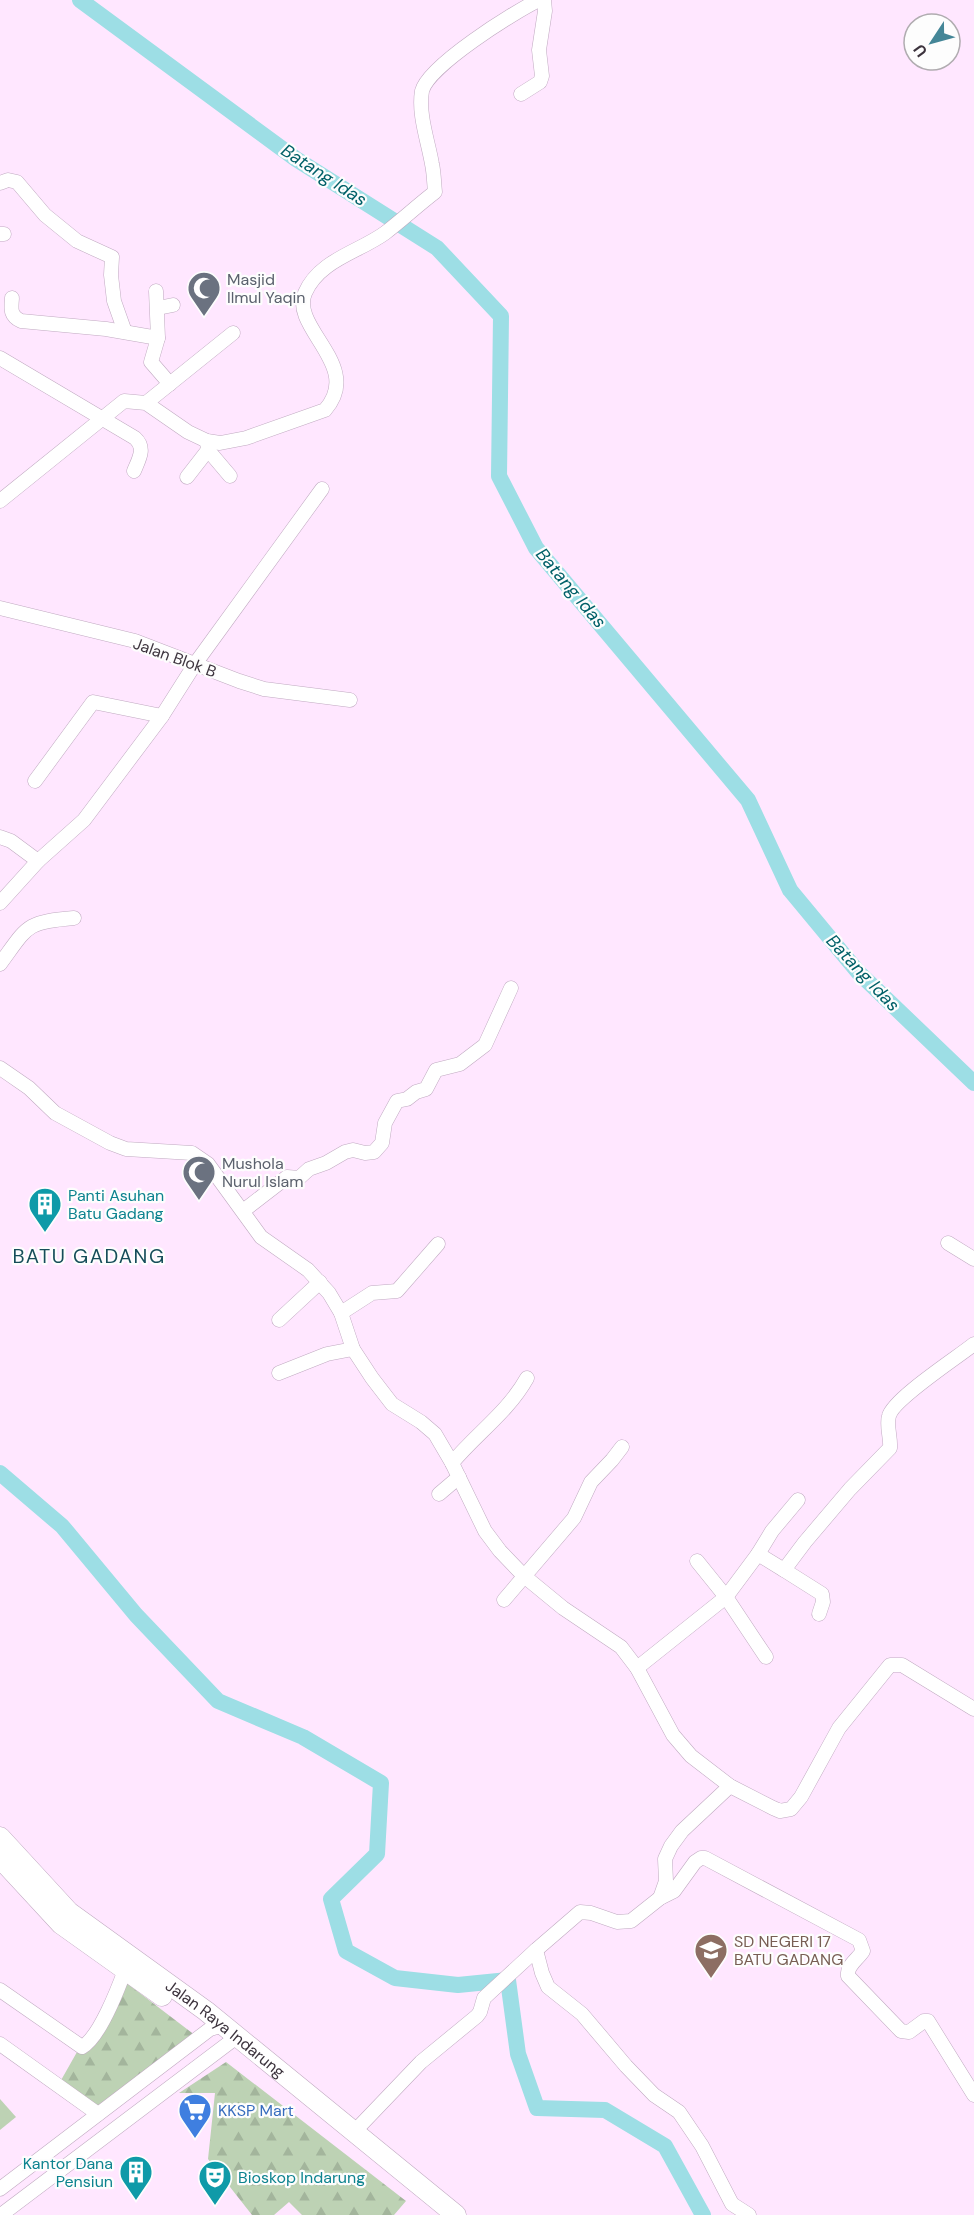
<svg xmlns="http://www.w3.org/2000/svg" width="974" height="2215" font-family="'DM Sans',sans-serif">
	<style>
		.grass { fill: #bdd2b4 }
		.forest { fill: url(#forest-firs) }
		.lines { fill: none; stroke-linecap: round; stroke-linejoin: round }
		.river { stroke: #9ddee5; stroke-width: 16 }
		.minor-casing { stroke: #c0aac1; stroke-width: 15 }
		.highway-casing { stroke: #c0aac1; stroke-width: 21 }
		.minor { stroke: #fff; stroke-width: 14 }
		.highway { stroke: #fff; stroke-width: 20 }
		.labels { text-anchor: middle; stroke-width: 4.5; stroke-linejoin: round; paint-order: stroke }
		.worship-label { font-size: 16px; fill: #5b616d; stroke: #fdfdfd; text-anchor: start }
		.street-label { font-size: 16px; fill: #3c333d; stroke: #fdfdfd }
		.culture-label { font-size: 16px; fill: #0d838f; stroke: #fdfdfd; text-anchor: start }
		.education-label { font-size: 16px; fill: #785e54; stroke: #fdfdfd; text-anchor: start }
		.shop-label { font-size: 16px; fill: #366cbe; stroke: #fdfdfd; text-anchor: start }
		.water-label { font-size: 18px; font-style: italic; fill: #006068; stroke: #fdfdfd }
		.quarter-label { font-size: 20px; letter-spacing: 1.5px; fill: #164d5a; stroke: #fdfdfd }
	</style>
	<defs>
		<pattern id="forest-firs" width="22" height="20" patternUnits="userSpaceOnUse" patternTransform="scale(1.5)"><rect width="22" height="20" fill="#bdd2b4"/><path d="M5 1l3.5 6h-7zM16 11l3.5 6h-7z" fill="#a3b59c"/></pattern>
	</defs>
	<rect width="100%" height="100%" fill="#ffe7ff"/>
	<polygon class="grass" points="0,2099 16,2117 0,2130"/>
	<g class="forest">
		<polygon points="124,1981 200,2039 102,2113 60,2082 77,2052 86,2051"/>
		<polygon points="226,2062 406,2201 394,2215 302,2215 289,2202 274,2215 252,2215 208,2159 215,2093 179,2093"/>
	</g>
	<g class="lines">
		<g class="river">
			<polyline points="80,0 296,159 437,248 501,316 499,476 536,548 748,800 790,890 858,972 974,1083"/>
			<polyline points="0,1473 62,1526 136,1615 218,1701 303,1737 381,1783 377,1854 331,1899 346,1951 395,1978 458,1985 508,1980 518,2054 537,2108 605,2110 665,2146 703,2215"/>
		</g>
		<defs>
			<g id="minor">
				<polyline points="521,94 540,82 542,76 539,50 545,11 544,0"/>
				<polyline points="0,183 8,180 17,182 45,215 77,241 112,257 111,275 114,301 125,332"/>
				<polyline points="0,234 4,234"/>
				<polyline points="156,291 158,338"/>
				<path d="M 12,298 C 11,309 10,316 21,321 L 106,329 L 158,338 L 151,362 L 170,384"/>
				<polyline points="158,308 173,305"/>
				<path d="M 0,358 L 135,438 C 146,448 139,459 134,471"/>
				<polyline points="146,403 233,333"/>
				<polyline points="207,441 208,450 230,476"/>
				<polyline points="187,477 208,450"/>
				<path d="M 0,501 L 124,401 L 146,403 L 188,432 L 207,441 L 220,443 L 246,438 L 325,410 C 364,366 290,328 305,293 C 319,260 359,252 385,233 C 402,220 418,205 435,192 C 434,183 434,173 432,164 C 428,141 418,114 422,91 C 428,66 514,12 539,0"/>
				<polyline points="0,608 135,641 239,681 264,689 350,700"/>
				<polyline points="35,781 93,702 162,716"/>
				<polyline points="0,837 11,841 38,861"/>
				<polyline points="0,903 38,861 84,820 162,716 195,664 322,489"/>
				<path d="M 0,964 C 28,926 25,922 74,918"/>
				<polyline points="0,1068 29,1088 55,1113 110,1143 126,1149 192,1153 208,1164 261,1237 308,1270 329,1293 341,1313 353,1349 372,1378 392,1404 421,1422 435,1434 452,1463 485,1531 500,1551 524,1576 563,1608 621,1647 637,1668 673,1735 691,1756 730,1786 773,1808 780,1811 791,1809 801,1797 839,1728 890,1665 902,1665 974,1709"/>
				<polyline points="243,1211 287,1177 299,1178 309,1169 326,1163 345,1152 353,1150 365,1153 374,1152 382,1143 385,1123 397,1101 407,1099 416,1092 426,1089 436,1070 460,1064 485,1045 511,988"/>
				<polyline points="948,1243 974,1259"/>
				<polyline points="341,1313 372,1293 397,1291 438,1244"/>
				<polyline points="279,1320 320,1282"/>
				<polyline points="279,1373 327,1354 353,1349"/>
				<path d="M 452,1463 C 476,1434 508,1412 527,1378"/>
				<polyline points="439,1494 459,1477"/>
				<polyline points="758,1554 772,1531 798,1500"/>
				<polyline points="697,1561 726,1597 766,1657"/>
				<polyline points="784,1570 822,1594 823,1602 819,1614"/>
				<polyline points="504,1600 574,1518 591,1482 612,1460 622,1447"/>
				<path d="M 637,1668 L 726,1597 L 758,1554 L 784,1570 L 805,1542 L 850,1489 L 890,1448 C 891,1438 886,1425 889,1416 C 893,1399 958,1357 974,1344"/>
				<polyline points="660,1898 666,1881 665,1859 671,1846 682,1831 730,1786"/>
				<path d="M 536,1950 L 580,1912 L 591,1913 L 617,1922 L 631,1921 L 660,1898 L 674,1891 L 695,1862 L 701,1858 L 705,1858 L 859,1940 L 863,1951 C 858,1959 846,1966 848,1976 L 901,2031 L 909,2032 L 924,2021 L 928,2021 L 974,2095"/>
				<path d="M 0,1990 L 82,2047 C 99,2038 118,1989 125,1970"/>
				<polyline points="0,2044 98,2114"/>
				<polyline points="354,2132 421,2062 477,2016 480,2012 484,1998 536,1950 542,1973 548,1987 582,2014 626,2066 654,2095 679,2112 702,2146 732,2204 749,2215"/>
				<polyline points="0,2189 210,2029 224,2025"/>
				<polyline points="1,2215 238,2036"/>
			</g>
			<g id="highway">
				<path id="s1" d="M 0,1837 L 69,1912 L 206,2011 L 456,2215"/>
				<polyline points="0,1858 61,1924 162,1996"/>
			</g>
		</defs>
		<use href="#minor" class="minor-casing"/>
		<use href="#highway" class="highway-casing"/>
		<use href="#minor" class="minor"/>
		<use href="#highway" class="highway"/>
	</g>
	<defs>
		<symbol id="mosque-pin" viewBox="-11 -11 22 30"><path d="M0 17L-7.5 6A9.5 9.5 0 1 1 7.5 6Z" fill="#6b7280" stroke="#fdfdfd"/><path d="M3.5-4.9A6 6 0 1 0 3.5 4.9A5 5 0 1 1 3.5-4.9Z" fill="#fff"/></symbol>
		<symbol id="building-pin" viewBox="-11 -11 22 30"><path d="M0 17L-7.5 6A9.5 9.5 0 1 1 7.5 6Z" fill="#0f9aa8" stroke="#fdfdfd"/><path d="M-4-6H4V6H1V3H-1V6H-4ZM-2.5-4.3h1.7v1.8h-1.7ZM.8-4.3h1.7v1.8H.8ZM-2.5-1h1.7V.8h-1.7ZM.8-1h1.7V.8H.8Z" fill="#fff"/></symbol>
		<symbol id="school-pin" viewBox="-11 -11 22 30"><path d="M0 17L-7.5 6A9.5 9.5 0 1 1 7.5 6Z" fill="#8d6e63" stroke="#fdfdfd"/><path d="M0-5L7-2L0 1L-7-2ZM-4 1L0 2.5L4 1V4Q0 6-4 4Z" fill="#fff"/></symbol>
		<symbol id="supermarket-pin" viewBox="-11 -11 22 30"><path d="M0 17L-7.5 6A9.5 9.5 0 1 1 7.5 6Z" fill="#3f7fe0" stroke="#fdfdfd"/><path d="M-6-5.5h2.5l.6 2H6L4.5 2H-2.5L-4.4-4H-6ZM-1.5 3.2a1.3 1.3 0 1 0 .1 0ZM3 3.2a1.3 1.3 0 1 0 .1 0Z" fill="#fff"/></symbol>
		<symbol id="theatre-pin" viewBox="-11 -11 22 30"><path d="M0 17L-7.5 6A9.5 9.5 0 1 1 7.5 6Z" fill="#0f9aa8" stroke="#fdfdfd"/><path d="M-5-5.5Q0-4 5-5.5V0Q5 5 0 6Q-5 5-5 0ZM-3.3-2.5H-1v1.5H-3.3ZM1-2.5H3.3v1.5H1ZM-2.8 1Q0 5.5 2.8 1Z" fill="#fff"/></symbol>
	</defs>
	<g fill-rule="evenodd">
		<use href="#mosque-pin" x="185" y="269" width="38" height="52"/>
		<use href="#mosque-pin" x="180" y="1153" width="38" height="52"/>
		<use href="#building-pin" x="26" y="1185" width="38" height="52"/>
		<use href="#school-pin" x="692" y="1931" width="38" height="52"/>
		<use href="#supermarket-pin" x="176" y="2091" width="38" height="52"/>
		<use href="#building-pin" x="117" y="2153" width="38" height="52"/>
		<use href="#theatre-pin" x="196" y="2158" width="38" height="52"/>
	</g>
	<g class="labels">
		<g class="worship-label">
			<text x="227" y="285">Masjid<tspan x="227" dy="18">Ilmul Yaqin</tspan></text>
			<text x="222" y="1169">Mushola<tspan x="222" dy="18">Nurul Islam</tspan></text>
		</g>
		<g class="street-label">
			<text transform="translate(175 657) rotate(20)" y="6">Jalan Blok B</text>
			<text dy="6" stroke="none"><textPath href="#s1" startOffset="297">Jalan Raya Indarung</textPath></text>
		</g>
		<g class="culture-label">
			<text x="68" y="1201">Panti Asuhan<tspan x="68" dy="18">Batu Gadang</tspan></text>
			<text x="113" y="2169" text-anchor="end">Kantor Dana<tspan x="113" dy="18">Pensiun</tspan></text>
			<text x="238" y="2183">Bioskop Indarung</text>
		</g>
		<g class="education-label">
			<text x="734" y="1947">SD NEGERI 17<tspan x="734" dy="18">BATU GADANG</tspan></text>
		</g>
		<g class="shop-label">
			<text x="218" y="2116">KKSP Mart</text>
		</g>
		<g class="water-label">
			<text transform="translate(324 175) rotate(33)" y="6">Batang Idas</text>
			<text transform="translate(571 588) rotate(50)" y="6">Batang Idas</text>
			<text transform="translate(863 973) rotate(47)" y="6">Batang Idas</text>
		</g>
		<g class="quarter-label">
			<text x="89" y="1263">BATU GADANG</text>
		</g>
	</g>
	<g transform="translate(932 42) rotate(234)"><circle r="28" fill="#fdfdfd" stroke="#b0acb0" stroke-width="1.5"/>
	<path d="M0-4.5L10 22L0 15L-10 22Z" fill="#448697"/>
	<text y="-9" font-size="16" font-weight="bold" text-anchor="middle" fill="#3c333d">U</text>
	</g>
</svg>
